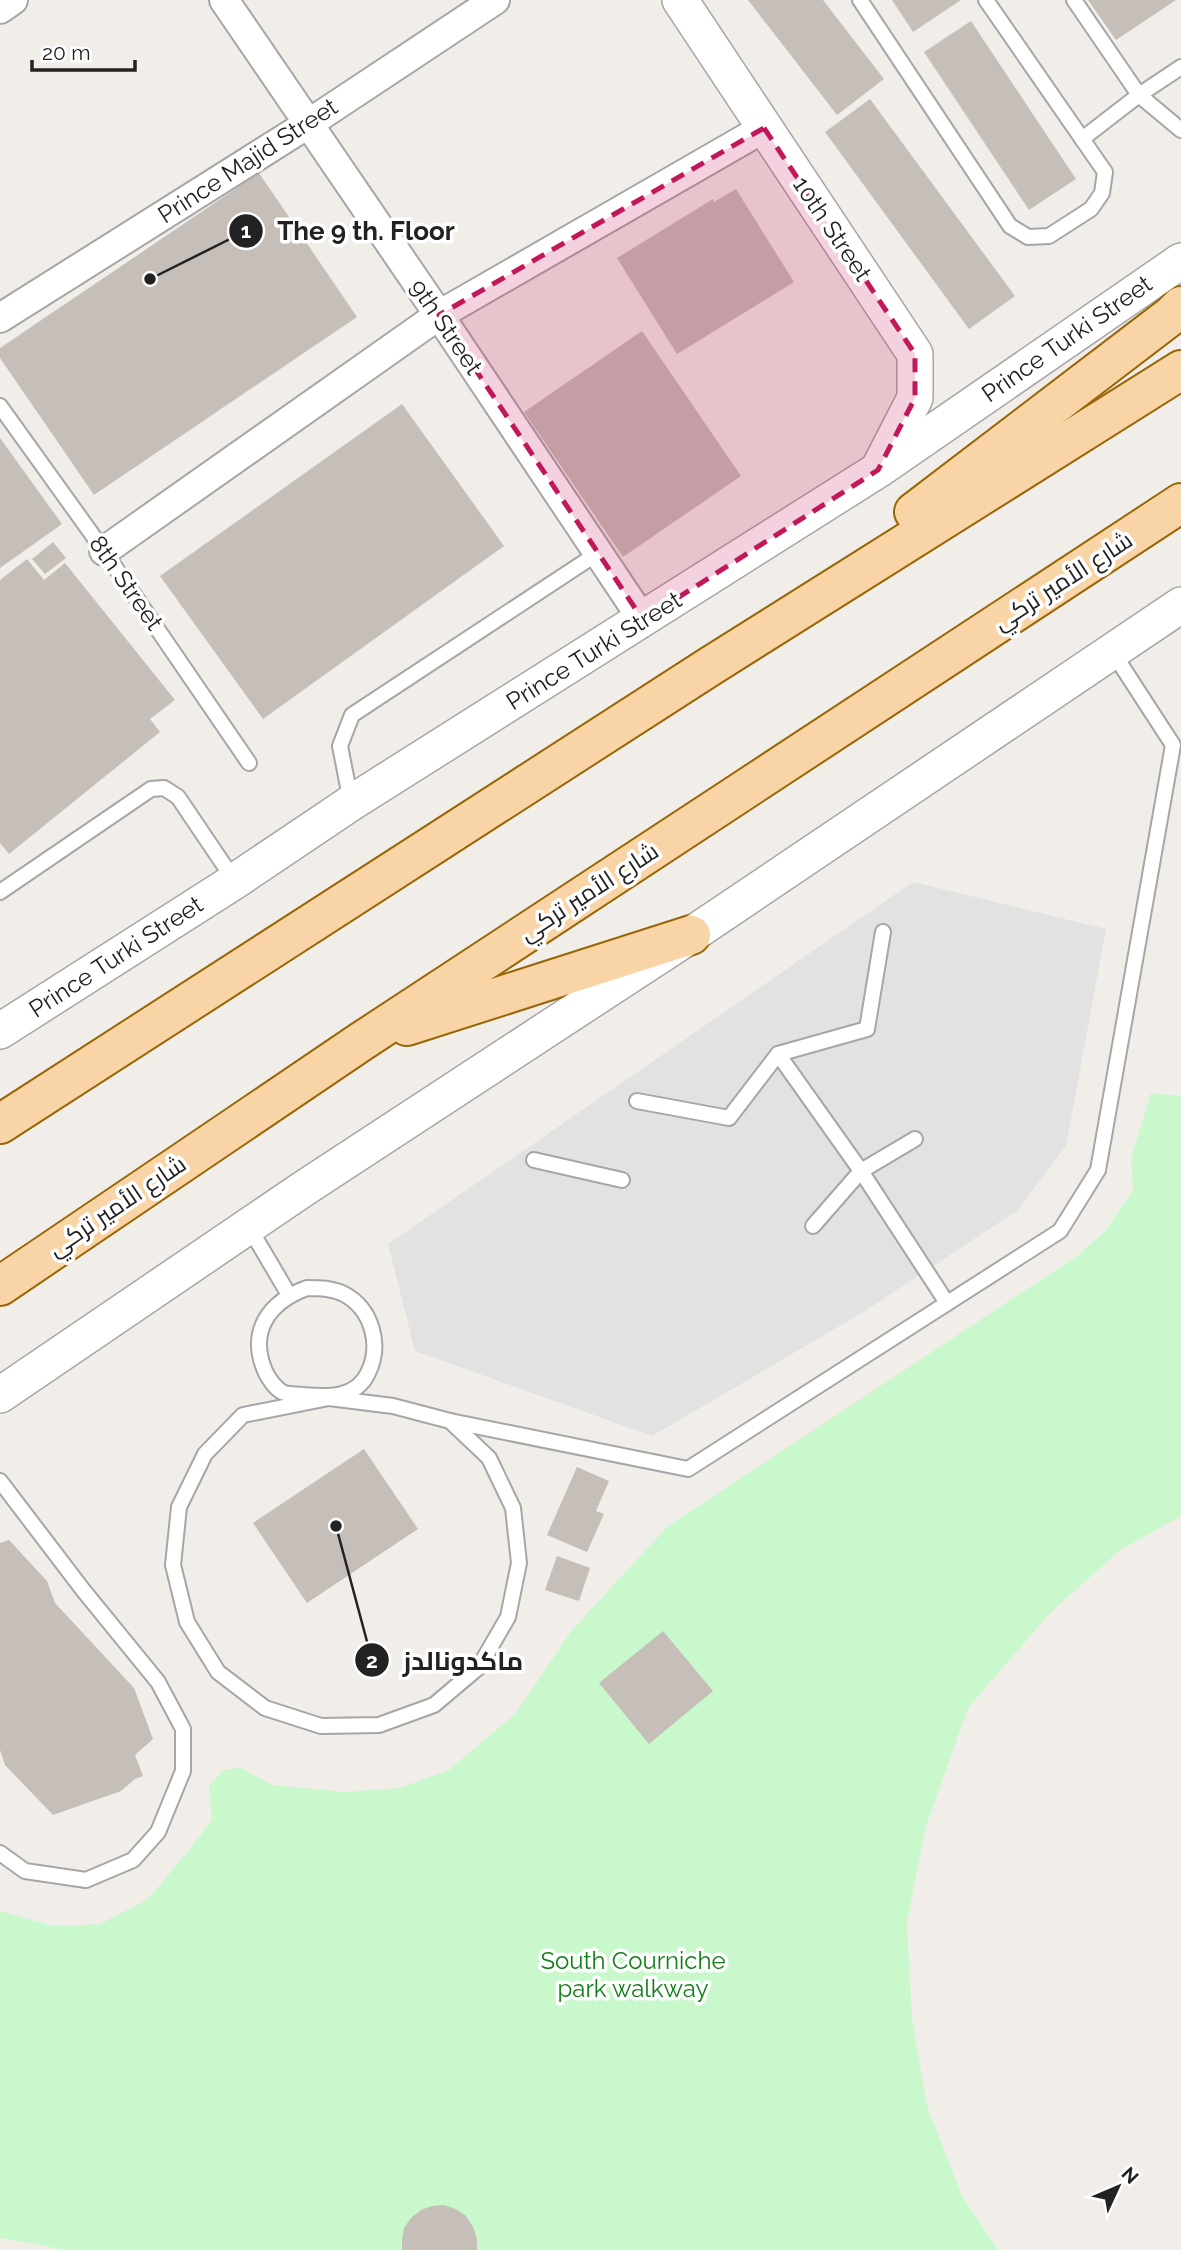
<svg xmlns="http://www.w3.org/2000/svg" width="1181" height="2250" font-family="Raleway,Cairo,sans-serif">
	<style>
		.park { fill: #c9f8cc }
		.parking { fill: #e2e2e2 }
		.building { fill: #c6beb8 }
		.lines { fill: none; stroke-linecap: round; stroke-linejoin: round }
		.service-casing { stroke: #a6a6a6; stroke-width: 18 }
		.minor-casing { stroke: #a6a6a6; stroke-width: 32 }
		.tertiary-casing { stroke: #a6a6a6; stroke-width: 38 }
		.primary-casing { stroke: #996606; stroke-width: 42 }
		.service { stroke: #fff; stroke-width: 14 }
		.minor { stroke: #fff; stroke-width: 28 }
		.tertiary { stroke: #fff; stroke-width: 35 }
		.primary { stroke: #f9d4a6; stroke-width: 38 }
		.marked { fill: #c2185b; fill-opacity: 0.2; stroke: #c2185b; stroke-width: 5; stroke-dasharray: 14 9; stroke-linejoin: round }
		.labels { text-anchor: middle; stroke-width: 7; stroke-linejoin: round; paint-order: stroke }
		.street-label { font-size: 24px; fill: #222; stroke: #fff }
		.park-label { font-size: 24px; fill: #107f18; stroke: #fff }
		.leader { fill: none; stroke: #222; stroke-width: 2.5 }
		.callout-dot { fill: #222; stroke: #fff; stroke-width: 2.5 }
		.mark-label { font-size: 21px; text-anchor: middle; font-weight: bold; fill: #fff }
		.callout-label { font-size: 26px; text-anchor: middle; font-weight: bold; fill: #222; stroke: #fff; stroke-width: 7; stroke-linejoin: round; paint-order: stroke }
	</style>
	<rect width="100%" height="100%" fill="#f1eee9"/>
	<polygon class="park" points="1151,1093 1181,1096 1181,1516 1120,1550 1050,1613 968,1708 925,1829 907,1923 912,2018 927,2106 962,2196 998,2250 67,2250 0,2238 0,1911 54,1926 100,1924 148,1899 185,1855 212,1820 209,1786 223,1770 241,1768 272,1785 345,1792 400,1788 449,1770 516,1713 572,1630 667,1527 1080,1254 1106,1230 1133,1190 1131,1158"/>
	<polygon class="parking" points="913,882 1106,929 1066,1146 1018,1210 862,1313 652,1436 415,1351 388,1244"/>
	<g class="building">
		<polygon points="748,0 823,0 884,79 837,115"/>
		<polygon points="892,0 961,0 913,32"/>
		<polygon points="1088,0 1176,0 1116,40"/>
		<polygon points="971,21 1076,179 1029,210 924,52"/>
		<polygon points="870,99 1015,296 969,329 825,132"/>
		<polygon points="259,173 357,317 94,495 0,358 0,348"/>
		<polygon points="736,189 794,282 677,354 617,258 713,199 714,202"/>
		<polygon points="642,331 741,476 623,557 524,412"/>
		<polygon points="402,404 504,546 263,719 160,576"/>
		<polygon points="0,438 62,524 0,568"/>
		<polygon points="53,542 66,558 45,574 32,559"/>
		<polygon points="27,559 44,580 65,563 175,700 150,719 160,732 9,854 0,843 0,580"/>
		<polygon points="364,1449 418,1529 307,1603 253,1523"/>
		<polygon points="577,1467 609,1481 596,1511 604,1514 587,1552 547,1535"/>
		<polygon points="9,1540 47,1581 55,1603 134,1688 153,1739 135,1755 143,1776 135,1779 121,1791 53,1815 5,1765 0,1750 0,1543"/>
		<polygon points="557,1556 590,1568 579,1601 545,1590"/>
		<polygon points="663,1631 713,1691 649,1744 599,1683"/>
		<polygon points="444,2205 456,2209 466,2216 473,2227 477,2239 477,2250 402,2250 402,2240 404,2228 411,2218 421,2210 432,2206"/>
	</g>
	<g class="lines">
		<defs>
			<g id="service">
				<polyline points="860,0 1010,226 1028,237 1049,236 1091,209 1102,193 1105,172 986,0"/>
				<polyline points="1074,0 1139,95 1181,130"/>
				<polyline points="1082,139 1139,95 1181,67"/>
				<polyline points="0,406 104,551 249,763"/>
				<polyline points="351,802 340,746 352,715 598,553"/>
				<polyline points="0,892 151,789 164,788 178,797 234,880"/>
				<polyline points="778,1054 861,1171 947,1303"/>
				<polyline points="637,1101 729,1118 778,1054 867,1029 883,932"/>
				<polyline points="534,1160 622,1180"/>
				<polyline points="813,1226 861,1171 915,1139"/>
				<polyline points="249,1227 289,1295"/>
				<path d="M 307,1288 C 319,1288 332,1288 344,1294 C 372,1309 382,1345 368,1373 C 356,1399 327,1397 303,1395 C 297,1394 287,1395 282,1392 C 275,1388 268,1378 265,1371 C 248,1331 269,1302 307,1288 Z"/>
				<polygon points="329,1398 393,1406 450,1421 489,1458 513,1508 519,1563 508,1617 479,1667 434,1705 379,1725 321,1726 265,1708 218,1672 187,1622 173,1565 179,1507 205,1454 243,1415"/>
				<polyline points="450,1421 688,1469 1060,1231 1098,1170 1173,745 1112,651"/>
				<polyline points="0,1481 83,1590 158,1682 183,1729 183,1771 158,1832 133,1860 86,1880 25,1871 0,1853"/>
			</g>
			<g id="minor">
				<polyline points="224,0 439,315 643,620"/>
				<polyline points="0,9 13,0"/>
				<polyline points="0,318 308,124 495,0"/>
				<polyline points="104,551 439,315 764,128"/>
			</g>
			<g id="tertiary">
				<polyline points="680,0 915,354 915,398 880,466"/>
				<polyline points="0,1031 235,881 351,803 878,470 1181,261"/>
				<polyline points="0,1395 303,1189 691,935 1181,605"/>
			</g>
			<g id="primary">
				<polyline points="914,512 1172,315 1181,306"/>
				<polyline points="407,1026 691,935"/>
				<polyline points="0,1124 709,667 1181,370"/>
				<polyline points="0,1286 362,1041 1181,503"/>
			</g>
		</defs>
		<use href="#service" class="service-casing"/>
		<use href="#minor" class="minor-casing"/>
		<use href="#tertiary" class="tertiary-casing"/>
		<use href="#primary" class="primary-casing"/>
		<use href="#service" class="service"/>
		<use href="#minor" class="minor"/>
		<use href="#tertiary" class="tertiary"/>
		<use href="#primary" class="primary"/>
	</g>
	<path class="marked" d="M 764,128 L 915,354 L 915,398 L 878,470 L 643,620 L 439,315 Z"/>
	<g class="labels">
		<g class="street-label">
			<text transform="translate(248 161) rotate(-33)" y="8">Prince Majid Street</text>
			<text transform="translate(832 229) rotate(56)" y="8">10th Street</text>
			<text transform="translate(446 327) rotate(56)" y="8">9th Street</text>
			<text transform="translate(1067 339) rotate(-35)" y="8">Prince Turki Street</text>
			<text transform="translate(1063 581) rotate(-33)" y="8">شارع الأمير تركي</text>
			<text transform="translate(126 583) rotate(55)" y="8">8th Street</text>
			<text transform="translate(594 651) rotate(-32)" y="8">Prince Turki Street</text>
			<text transform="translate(589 892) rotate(-33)" y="8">شارع الأمير تركي</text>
			<text transform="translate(116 957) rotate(-33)" y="8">Prince Turki Street</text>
			<text transform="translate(117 1206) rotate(-34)" y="8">شارع الأمير تركي</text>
		</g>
		<g class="park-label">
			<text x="633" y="1969">South Courniche<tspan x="633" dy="28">park walkway</tspan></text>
		</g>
	</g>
	<path class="leader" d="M150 279L246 231M336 1526L372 1660"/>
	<g class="callout-dot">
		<circle cx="150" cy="279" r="7"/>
		<circle cx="336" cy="1526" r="7"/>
		<circle cx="246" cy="231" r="18"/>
		<circle cx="372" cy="1660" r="18"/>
	</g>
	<g class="mark-label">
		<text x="246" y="238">1</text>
		<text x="372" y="1668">2</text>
	</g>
	<g class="callout-label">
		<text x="366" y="240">The 9 th. Floor</text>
		<text x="463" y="1670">ماكدونالدز</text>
	</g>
	<g transform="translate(1118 2187) rotate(46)" stroke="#ffffff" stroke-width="5" paint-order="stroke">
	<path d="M0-5L12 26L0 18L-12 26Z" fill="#222222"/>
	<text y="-10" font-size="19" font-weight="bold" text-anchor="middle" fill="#222222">N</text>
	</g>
	<path d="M32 60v10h103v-10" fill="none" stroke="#222222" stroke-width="3.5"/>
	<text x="42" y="60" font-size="21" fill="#222222" stroke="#ffffff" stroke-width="5" paint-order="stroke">20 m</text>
</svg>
